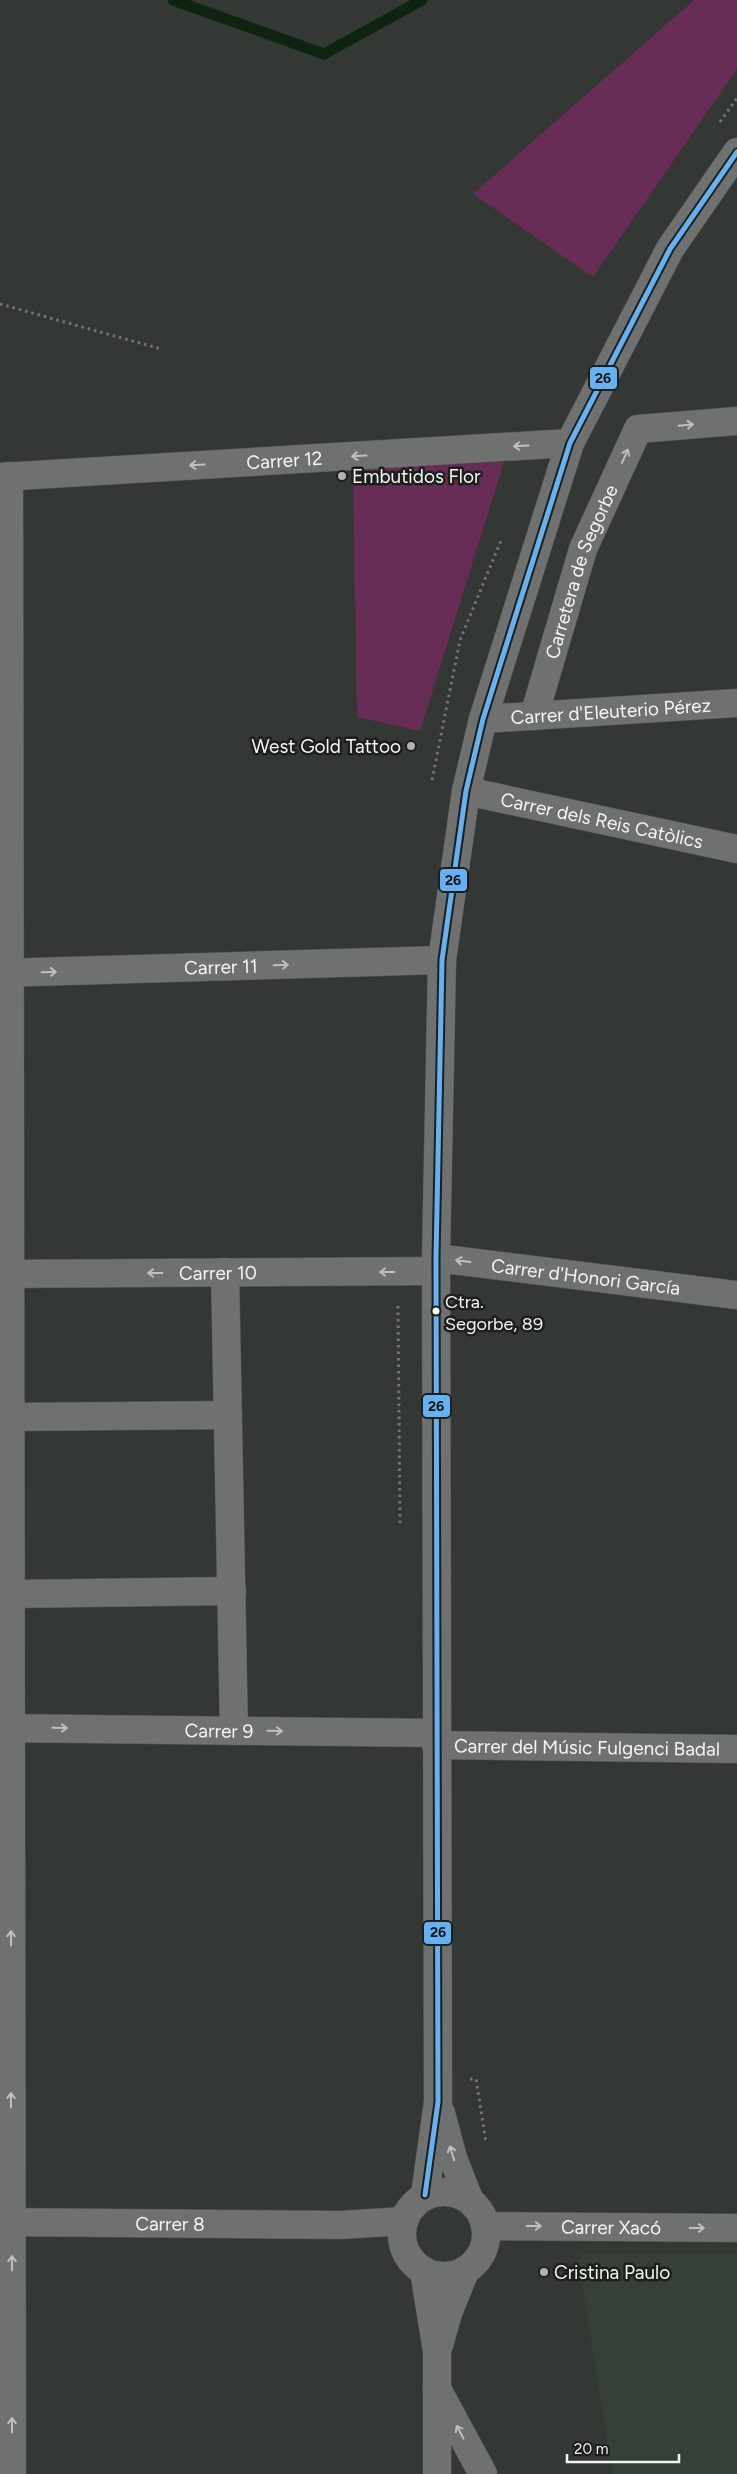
<svg xmlns="http://www.w3.org/2000/svg" width="737" height="2474" font-family="Figtree,sans-serif">
	<style>
		.built { fill: #364036 }
		.green { fill: #672d57 }
		.lines { fill: none; stroke-linecap: round; stroke-linejoin: round }
		.stream { stroke: #0d2411; stroke-width: 11 }
		.pedestrian-casing { stroke: #525653; stroke-width: 29 }
		.minor-casing { stroke: #525653; stroke-width: 29 }
		.tertiary-casing { stroke: #525653; stroke-width: 29 }
		.path { stroke: #747474; stroke-width: 3; stroke-dasharray: 2.5 4; stroke-linecap: butt }
		.pedestrian { stroke: #6f7070; stroke-width: 28 }
		.minor { stroke: #6f7070; stroke-width: 28 }
		.tertiary { stroke: #6f7070; stroke-width: 28 }
		.bus-1-casing { stroke: #1c1f1c; stroke-width: 9 }
		.bus-1 { stroke: #66b1f2; stroke-width: 5 }
		.oneway { stroke: #bec0be }
		.poi-dot { fill: #afb4b0; stroke: #1c1f1c; stroke-width: 2 }
		.bus-dot { fill: #f2f6f2; stroke: #1c1f1c; stroke-width: 2 }
		.labels { text-anchor: middle; stroke-width: 5; stroke-linejoin: round; paint-order: stroke }
		.bus-label { font-size: 18px; fill: #f2f6f2; stroke: #1c1f1c; text-anchor: start }
		.street-label { font-size: 19px; fill: #f2f6f2; stroke: #1c1f1c }
		.poi-label { font-size: 19px; fill: #f2f6f2; stroke: #1c1f1c; text-anchor: start }
		.line-badge { stroke: #1c1f1c; stroke-width: 2 }
		.pale-badge-label { font-size: 14px; text-anchor: middle; font-weight: bold; fill: #111 }
	</style>
	<rect width="100%" height="100%" fill="#333834"/>
	<polygon class="built" points="577,2253 737,2254 737,2474 613,2474"/>
	<g class="green">
		<polygon points="694,0 737,0 737,69 593,277 473,194"/>
		<polygon points="504,462 420,731 357,717 353,468"/>
	</g>
	<g class="lines">
		<polyline class="stream" points="173,0 324,54 422,0"/>
		<defs>
			<g id="pedestrian">
				<polyline points="225,1272 234,1731"/>
				<polyline points="10,1417 228,1415"/>
				<polyline points="11,1594 232,1591"/>
			</g>
			<g id="minor">
				<polyline points="9,476 12,2474"/>
				<path id="s1" d="M 0,477 L 570,443"/>
				<path id="s2" d="M 534,716 L 583,549 L 638,429 L 737,421"/>
				<path id="s3" d="M 483,719 L 737,703"/>
				<path id="s4" d="M 466,791 L 737,849"/>
				<path id="s5" d="M 0,973 L 442,960"/>
				<path id="s6" d="M 436,1258 L 737,1295"/>
				<path id="s7" d="M 0,1274 L 436,1271"/>
				<path id="s8" d="M 0,1728 L 437,1733"/>
				<path id="s9" d="M 436,1745 L 737,1749"/>
				<polyline points="437,2389 483,2474"/>
			</g>
			<g id="tertiary">
				<polyline points="441,2113 453,2158 469,2199"/>
				<circle cx="444" cy="2234" r="42"/>
				<polyline points="425,2195 438,2102 436,1258 442,960 466,791 483,719 570,443 670,249 737,152"/>
				<path id="s10" d="M 0,2222 L 341,2225 L 404,2221"/>
				<path id="s11" d="M 485,2226 L 737,2228"/>
				<polyline points="424,2271 437,2351 437,2474"/>
				<polyline points="439,2345 448,2313 465,2271"/>
			</g>
		</defs>
		<use href="#pedestrian" class="pedestrian-casing"/>
		<use href="#minor" class="minor-casing"/>
		<use href="#tertiary" class="tertiary-casing"/>
		<g class="path">
			<polyline points="720,122 737,98"/>
			<polyline points="0,304 161,349"/>
			<polyline points="432,780 460,640 502,538"/>
			<polyline points="398,1306 400,1527"/>
			<polyline points="470,2079 476,2079 486,2142"/>
		</g>
		<use href="#pedestrian" class="pedestrian"/>
		<use href="#minor" class="minor"/>
		<use href="#tertiary" class="tertiary"/>
		<defs>
			<polyline id="bus-1" points="425,2195 438,2102 436,1258 442,960 466,791 483,719 570,443 670,249 737,152"/>
		</defs>
		<use href="#bus-1" class="bus-1-casing"/>
		<use href="#bus-1" class="bus-1"/>
	</g>
	<defs><path id="oneway-shaft" d="M-6 0H5M1.5-3L5.5 0L1.5 3" fill="none" stroke-width="1.6" stroke-linecap="round" stroke-linejoin="round" transform="scale(1.25)"/></defs>
	<g class="oneway">
		<use href="#oneway-shaft" transform="translate(686 425) rotate(-5)"/>
		<use href="#oneway-shaft" transform="translate(521 446) rotate(177)"/>
		<use href="#oneway-shaft" transform="translate(359 456) rotate(177)"/>
		<use href="#oneway-shaft" transform="translate(625 456) rotate(-66)"/>
		<use href="#oneway-shaft" transform="translate(197 465) rotate(177)"/>
		<use href="#oneway-shaft" transform="translate(281 965) rotate(-2)"/>
		<use href="#oneway-shaft" transform="translate(49 972) rotate(-2)"/>
		<use href="#oneway-shaft" transform="translate(463 1261) rotate(-173)"/>
		<use href="#oneway-shaft" transform="translate(387 1272) rotate(180)"/>
		<use href="#oneway-shaft" transform="translate(155 1273) rotate(180)"/>
		<use href="#oneway-shaft" transform="translate(60 1728) rotate(1)"/>
		<use href="#oneway-shaft" transform="translate(275 1731) rotate(1)"/>
		<use href="#oneway-shaft" transform="translate(11 1938) rotate(-90)"/>
		<use href="#oneway-shaft" transform="translate(11 2100) rotate(-90)"/>
		<use href="#oneway-shaft" transform="translate(452 2153) rotate(-107)"/>
		<use href="#oneway-shaft" transform="translate(534 2226)"/>
		<use href="#oneway-shaft" transform="translate(697 2228)"/>
		<use href="#oneway-shaft" transform="translate(12 2263) rotate(-90)"/>
		<use href="#oneway-shaft" transform="translate(12 2425) rotate(-90)"/>
		<use href="#oneway-shaft" transform="translate(460 2432) rotate(-118)"/>
	</g>
	<g class="poi-dot">
		<circle cx="342" cy="476" r="5"/>
		<circle cx="411" cy="746" r="5"/>
		<circle cx="544" cy="2272" r="5"/>
	</g>
	<circle class="bus-dot" cx="436" cy="1311" r="4.5"/>
	<g class="labels">
		<g class="bus-label">
			<text x="445" y="1308">Ctra.<tspan x="445" dy="22">Segorbe, 89</tspan></text>
		</g>
		<g class="street-label">
			<text dy="7" stroke="none"><textPath href="#s1" startOffset="285">Carrer 12</textPath></text>
			<text dy="7" stroke="none"><textPath href="#s2" startOffset="152">Carretera de Segorbe</textPath></text>
			<text dy="7" stroke="none"><textPath href="#s3" startOffset="128">Carrer d'Eleuterio Pérez</textPath></text>
			<text dy="7" stroke="none"><textPath href="#s4" startOffset="139">Carrer dels Reis Catòlics</textPath></text>
			<text dy="7" stroke="none"><textPath href="#s5" startOffset="221">Carrer 11</textPath></text>
			<text dy="7" stroke="none"><textPath href="#s7" startOffset="218">Carrer 10</textPath></text>
			<text dy="7" stroke="none"><textPath href="#s6" startOffset="151">Carrer d'Honori García</textPath></text>
			<text dy="7" stroke="none"><textPath href="#s8" startOffset="219">Carrer 9</textPath></text>
			<text dy="7" stroke="none"><textPath href="#s9" startOffset="151">Carrer del Músic Fulgenci Badal</textPath></text>
			<text dy="7" stroke="none"><textPath href="#s10" startOffset="170">Carrer 8</textPath></text>
			<text dy="7" stroke="none"><textPath href="#s11" startOffset="126">Carrer Xacó</textPath></text>
		</g>
		<g class="poi-label">
			<text x="352" y="483">Embutidos Flor</text>
			<text x="401" y="753" text-anchor="end">West Gold Tattoo</text>
			<text x="554" y="2279">Cristina Paulo</text>
		</g>
	</g>
	<g class="line-badge">
		<rect x="589" y="366" width="29" height="24" rx="5" fill="#66b1f2"/>
		<rect x="439" y="868" width="29" height="24" rx="5" fill="#66b1f2"/>
		<rect x="422" y="1394" width="29" height="24" rx="5" fill="#66b1f2"/>
		<rect x="423" y="1921" width="29" height="24" rx="5" fill="#66b1f2"/>
	</g>
	<g class="pale-badge-label">
		<text x="603" y="383">26</text>
		<text x="453" y="885">26</text>
		<text x="436" y="1411">26</text>
		<text x="438" y="1937">26</text>
	</g>
	<path d="M567 2454v8h112v-8" fill="none" stroke="#f2f6f2" stroke-width="2.5"/>
	<text x="574" y="2454" font-size="15" fill="#f2f6f2" stroke="#1c1f1c" stroke-width="4" paint-order="stroke">20 m</text>
</svg>
